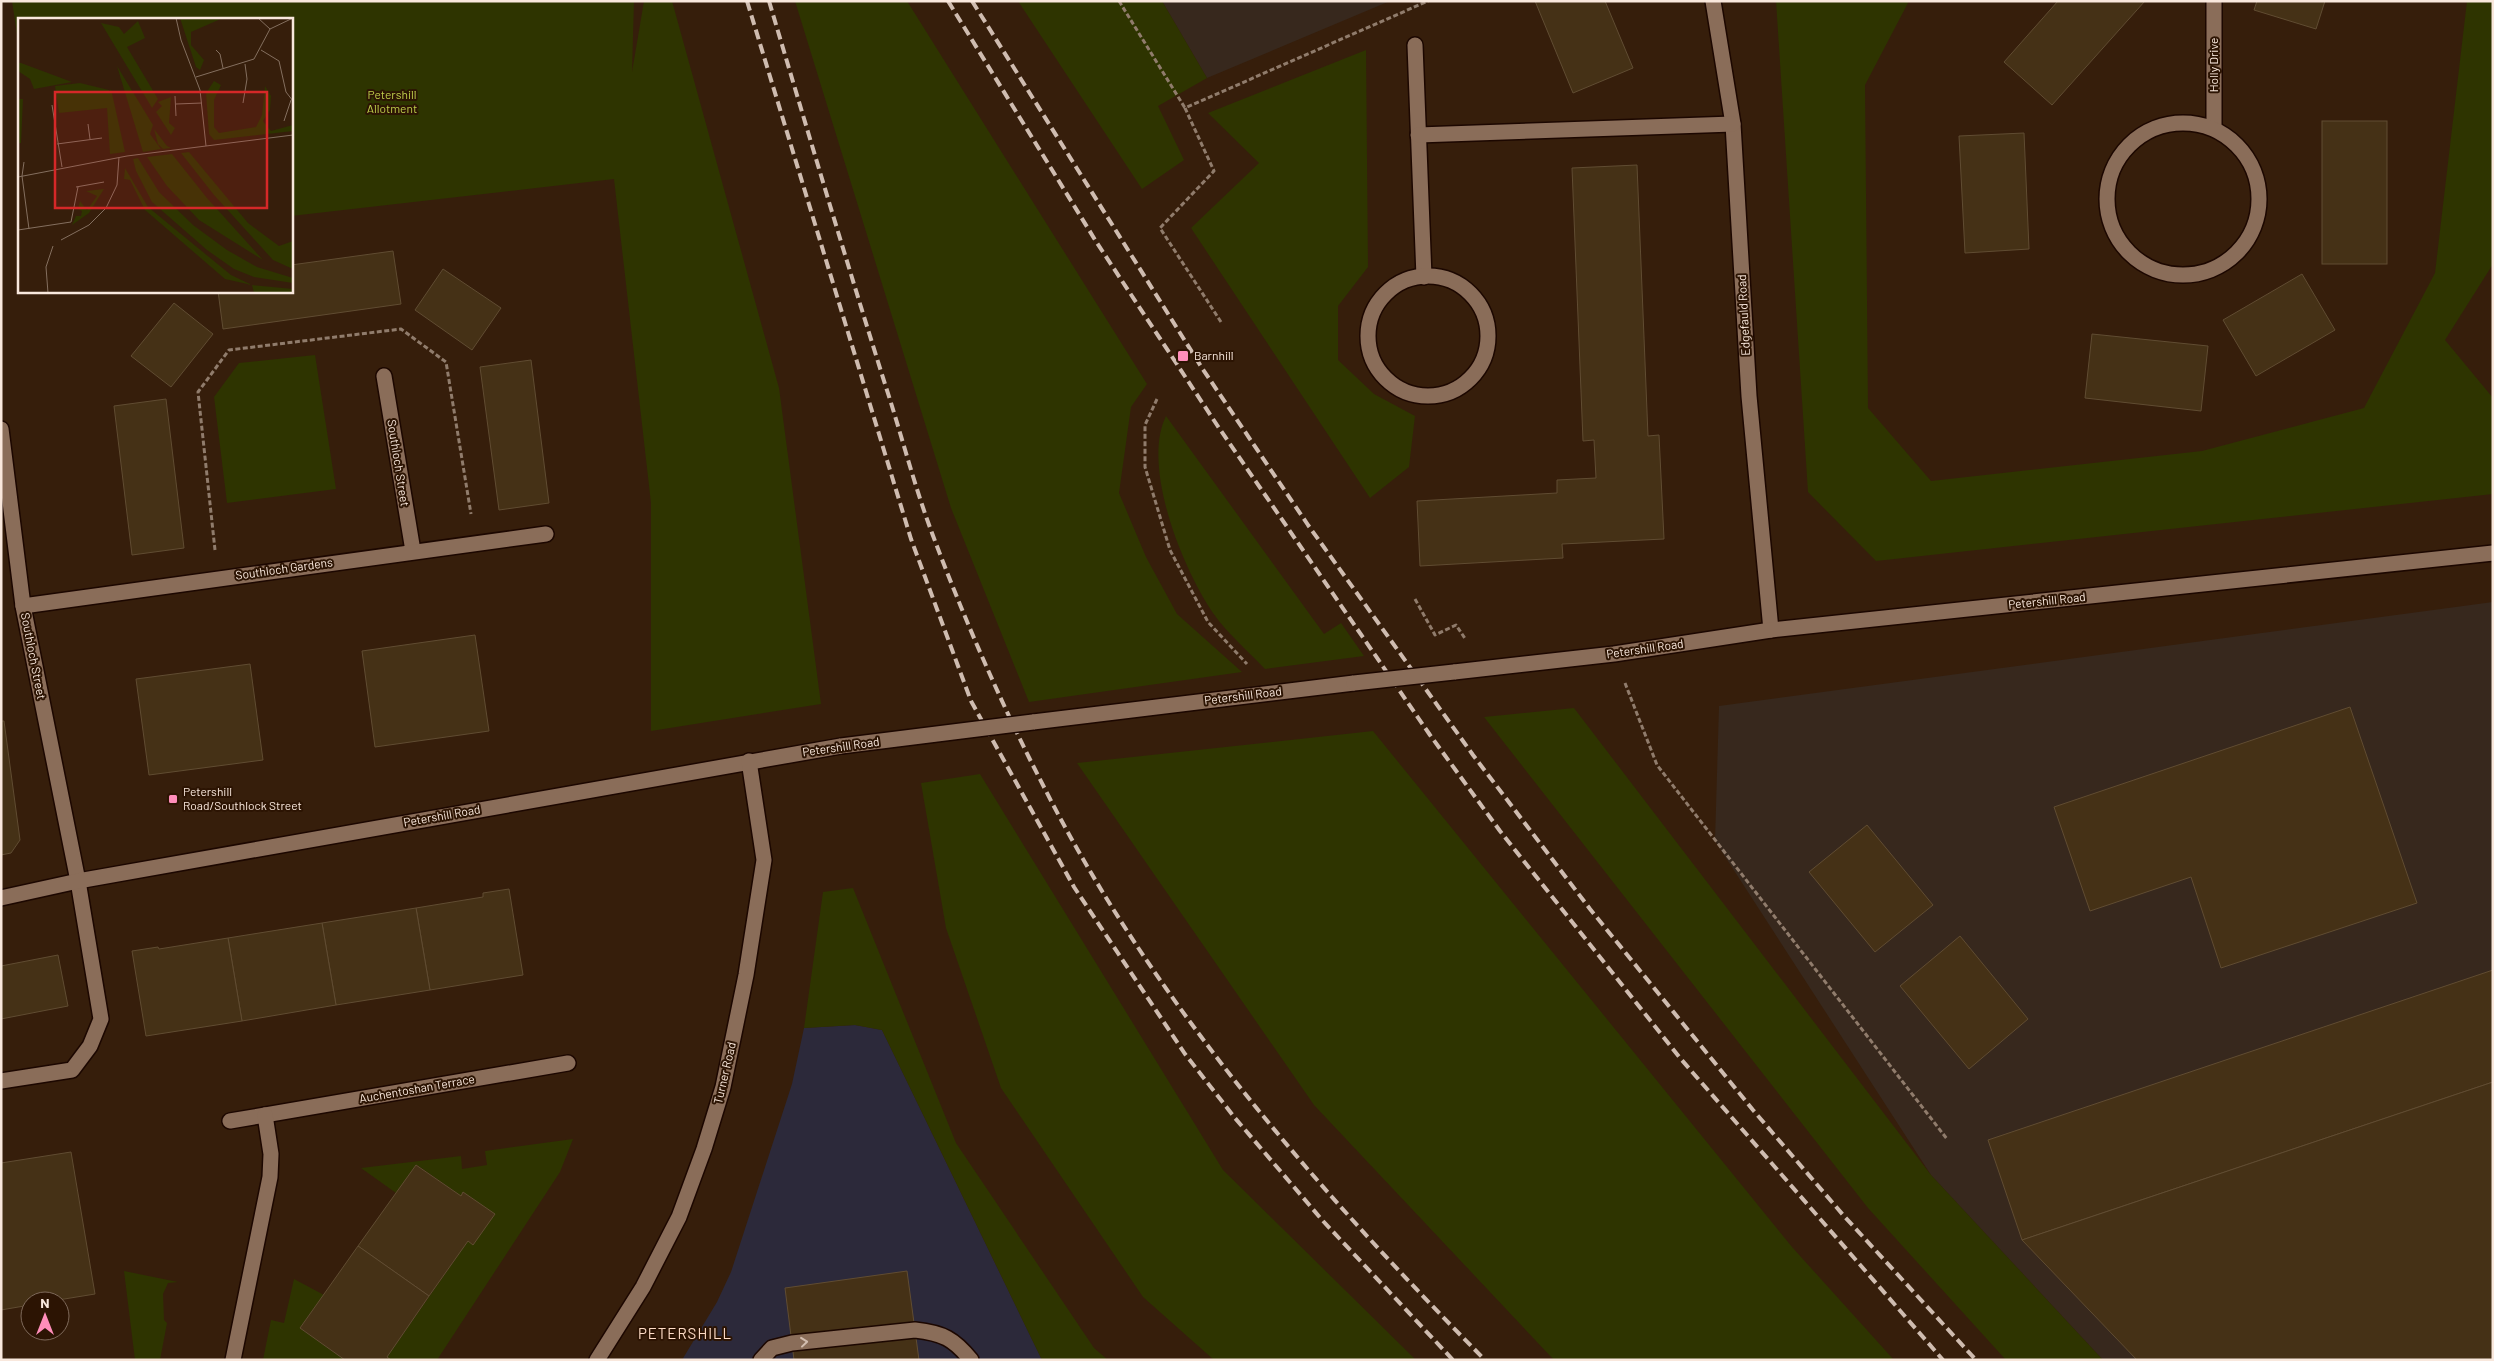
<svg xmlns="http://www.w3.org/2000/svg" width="2494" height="1361" font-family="Barlow,sans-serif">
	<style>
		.commercial { fill: #2c293a }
		.industrial { fill: #37281d }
		.green { fill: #2e3400 }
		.building { fill: #453116; stroke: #604c32 }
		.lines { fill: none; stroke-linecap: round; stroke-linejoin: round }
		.minor-casing { stroke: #1c0700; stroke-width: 18 }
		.path { stroke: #907c6c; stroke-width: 3; stroke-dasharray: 5 2.5; stroke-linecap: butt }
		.minor { stroke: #8a6d59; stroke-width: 15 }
		.rail { stroke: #cfbcb0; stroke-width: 4; stroke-dasharray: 10 5; stroke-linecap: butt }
		.minor-bridge-casing { stroke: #1c0700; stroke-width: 18; stroke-linecap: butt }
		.minor-bridge { stroke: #8a6d59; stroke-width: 15 }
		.oneway { stroke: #d2bdaf }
		.poi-dot { fill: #ff8eba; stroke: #2c1403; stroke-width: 2 }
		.labels { text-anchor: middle; stroke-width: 4; stroke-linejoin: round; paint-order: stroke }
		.street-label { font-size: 12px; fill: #f9e8dd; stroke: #2c1403 }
		.park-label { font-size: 12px; fill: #bece4b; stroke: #2c1403 }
		.poi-label { font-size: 12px; fill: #f9e8dd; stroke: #2c1403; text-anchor: start }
		.quarter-label { font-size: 15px; letter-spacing: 1px; fill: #ffddc7; stroke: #2c1403 }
		.inset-road { fill: none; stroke: #846f5f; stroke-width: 1 }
		.view { fill: #d62828; fill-opacity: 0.15; stroke: #d62828; stroke-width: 2.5 }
		.inset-edge { fill: none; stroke: #f9e8dd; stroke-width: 2.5 }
	</style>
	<rect width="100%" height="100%" fill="#361e0b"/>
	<polygon class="commercial" points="855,1025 882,1030 1042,1360 682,1360 717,1302 731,1272 792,1084 804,1028"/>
	<g class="industrial">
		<polygon points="1162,1 1390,1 1207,78"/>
		<polygon points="2493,602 2493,1360 2103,1360 1931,1175 1715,841 1719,706"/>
	</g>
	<g class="green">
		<polygon points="12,1 634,1 632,72 644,1 672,1 779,388 821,704 651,731 651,503 614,179 291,216 291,19 19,19 19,48"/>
		<polygon points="795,1 907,1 1147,384 1131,407 1119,493 1146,557 1177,614 1242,672 1029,702 951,508"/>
		<polygon points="1018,1 1162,1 1207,78 1158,106 1184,160 1142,189"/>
		<polygon points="1776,1 1909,1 1865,85 1868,408 1931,481 2202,451 2364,408 2435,273 2467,1 2493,1 2493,264 2445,340 2493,398 2493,494 1876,561 1808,492"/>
		<polygon points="1366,50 1368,267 1338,306 1338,360 1374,394 1415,416 1409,467 1370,498 1191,228 1259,163 1208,113"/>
		<polygon points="315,355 336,489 227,503 214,397 239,363"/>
		<path d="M 1166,416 L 1324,634 L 1341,623 L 1364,656 L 1265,669 C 1248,651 1227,633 1213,613 C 1183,569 1141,467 1166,416 Z"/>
		<polygon points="1574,708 1931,1175 2103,1360 2006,1360 1868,1208 1484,717"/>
		<polygon points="1373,731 1792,1247 1894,1360 1554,1360 1314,1105 1077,763"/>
		<polygon points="980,774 1223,1170 1416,1360 1214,1360 1143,1297 1001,1088 946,928 921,783"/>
		<polygon points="853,888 956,1143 1094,1348 1108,1360 1042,1360 882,1030 855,1025 804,1028 823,892"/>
		<polygon points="573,1139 560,1172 437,1360 391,1360 387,1357 468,1241 472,1244 494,1214 463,1192 461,1196 417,1165 396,1193 361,1168 461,1156 462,1169 487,1165 485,1151"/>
		<polygon points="124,1271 178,1282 168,1283 163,1294 164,1320 167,1323 160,1360 135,1360"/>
		<polygon points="294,1279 324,1295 300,1328 345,1360 263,1360 271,1320 284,1323"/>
	</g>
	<g class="building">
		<polygon points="1535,1 1605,1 1633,68 1573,93"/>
		<polygon points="2058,1 2145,1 2052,105 2004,62"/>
		<polygon points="2257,1 2325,1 2316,29 2254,10"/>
		<rect x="2322" y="121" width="65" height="143"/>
		<polygon points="2024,133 2029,249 1965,253 1959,136"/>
		<polygon points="1637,165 1648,436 1659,435 1664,539 1562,544 1563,558 1420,566 1417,501 1557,493 1557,480 1596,478 1594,440 1583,441 1572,168"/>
		<polygon points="393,251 401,304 223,329 218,291 291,291 291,265"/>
		<polygon points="443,269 501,308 472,350 415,310"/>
		<polygon points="2302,274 2335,330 2256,376 2223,320"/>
		<polygon points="174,303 213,334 171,387 131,356"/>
		<polygon points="2092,334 2208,346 2201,411 2085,398"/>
		<polygon points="531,360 549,503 499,510 480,367"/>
		<polygon points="166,399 184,548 132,555 114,406"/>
		<polygon points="475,635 489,731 375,747 362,651"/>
		<polygon points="250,664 263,760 149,775 136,679"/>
		<polygon points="2350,707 2417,903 2221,968 2191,877 2090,911 2054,807"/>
		<polygon points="1,721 4,721 20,840 11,853 1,855"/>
		<polygon points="1867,825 1933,905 1875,952 1809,872"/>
		<polygon points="509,889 523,975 430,990 416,908 483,897 483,893"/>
		<polygon points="416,908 430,990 336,1005 322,923"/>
		<polygon points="322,923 336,1005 242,1021 228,938"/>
		<polygon points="1960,936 2028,1019 1969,1069 1900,986"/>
		<polygon points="228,938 242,1021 146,1036 132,951 158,947 159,949"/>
		<polygon points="58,955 68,1006 1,1019 1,966"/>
		<polygon points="2493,970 2493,1082 2022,1240 1988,1140"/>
		<polygon points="2493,1082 2493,1360 2137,1360 2022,1240"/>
		<polygon points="71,1152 95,1294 52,1301 30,1301 30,1305 1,1310 1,1163"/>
		<polygon points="416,1165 461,1196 463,1192 495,1214 473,1245 468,1241 429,1296 358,1246"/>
		<polygon points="358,1246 429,1296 387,1357 391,1360 345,1360 300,1328"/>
		<polygon points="907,1271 919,1360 794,1360 785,1288"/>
	</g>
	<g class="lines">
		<defs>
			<g id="minor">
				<polyline points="1713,1 1733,124 1749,396 1771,630"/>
				<polyline points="2214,1 2214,129"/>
				<polyline points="1415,45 1424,277"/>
				<circle cx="2183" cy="199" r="76"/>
				<polyline points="1418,135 1733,124"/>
				<circle cx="1428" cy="336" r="60"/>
				<polyline points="384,376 413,551"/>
				<polyline points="1,429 23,606 78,881 101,1019 90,1046 72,1070 1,1081"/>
				<polyline points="23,606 546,534"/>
				<polyline points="1454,672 1614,654 1771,630 2493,553"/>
				<polyline points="1033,722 1354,683"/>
				<polyline points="1,898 78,881 841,746"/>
				<polyline points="230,1121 568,1063"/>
				<polyline points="233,1360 270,1177 271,1154 265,1115"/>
				<polyline points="597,1360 643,1287 679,1217 704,1149 723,1087 746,975 764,860 749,761"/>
				<path d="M 761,1360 L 772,1348 L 792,1343 L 915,1330 C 943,1333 954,1339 971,1360"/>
			</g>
		</defs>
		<use href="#minor" class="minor-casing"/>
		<g class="path">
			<polyline points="1119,1 1185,108"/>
			<polyline points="1221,322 1160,228 1214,171 1185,108 1428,1"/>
			<polyline points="1157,399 1145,425 1145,467 1170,550 1208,622 1247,664"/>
			<polyline points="215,550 198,392 229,350 401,329 446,362 471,514"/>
			<polyline points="1415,599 1435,635 1456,625 1466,640"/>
			<polyline points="1625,683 1657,765 1947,1139"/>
		</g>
		<use href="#minor" class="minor"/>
		<g class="rail">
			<polyline points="747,1 911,539 971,701 1074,887 1185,1054 1235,1118 1323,1221 1453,1360"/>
			<path d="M 769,1 C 807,129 845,257 885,384 C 901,433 914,485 932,533 C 964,619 1004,710 1046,791 C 1154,1003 1319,1192 1485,1360"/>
			<polyline points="948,1 1097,243 1217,425 1430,735 1500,831 1680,1058 1943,1360"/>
			<polyline points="972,1 1202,368 1308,525 1473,755 1590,909 1753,1110 1844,1216 1976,1360"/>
		</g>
		<defs>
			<g id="minor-bridge">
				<polyline points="1354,683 1454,672"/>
				<polyline points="841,746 1033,722"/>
			</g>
		</defs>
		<use href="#minor-bridge" class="minor-bridge-casing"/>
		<use href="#minor-bridge" class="minor-bridge"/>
	</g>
	<defs><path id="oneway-chevron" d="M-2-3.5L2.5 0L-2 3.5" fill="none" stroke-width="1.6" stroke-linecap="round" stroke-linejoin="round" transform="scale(1.25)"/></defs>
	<use class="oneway" href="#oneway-chevron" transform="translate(804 1342) rotate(-6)"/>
	<g class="poi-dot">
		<rect x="1177" y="350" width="12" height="12" rx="2.5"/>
		<rect x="168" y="794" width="10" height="10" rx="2.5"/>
	</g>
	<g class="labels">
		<g class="street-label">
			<text transform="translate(2214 65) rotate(-90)" y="4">Holly Drive</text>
			<text transform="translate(1744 315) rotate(-93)" y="4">Edgefauld Road</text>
			<text transform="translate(398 463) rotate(81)" y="4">Southloch Street</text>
			<text transform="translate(284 569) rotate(-8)" y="4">Southloch Gardens</text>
			<text transform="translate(2047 601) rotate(-6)" y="4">Petershill Road</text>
			<text transform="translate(1645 649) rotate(-8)" y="4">Petershill Road</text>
			<text transform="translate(33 656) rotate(79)" y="4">Southloch Street</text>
			<text transform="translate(1243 696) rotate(-7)" y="4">Petershill Road</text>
			<text transform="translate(841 747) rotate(-8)" y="4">Petershill Road</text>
			<text transform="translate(442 816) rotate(-10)" y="4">Petershill Road</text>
			<text transform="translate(725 1073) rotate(-77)" y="4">Turner Road</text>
			<text transform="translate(417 1089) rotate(-10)" y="4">Auchentoshan Terrace</text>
		</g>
		<g class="park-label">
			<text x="392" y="99">Petershill<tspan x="392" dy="14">Allotment</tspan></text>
		</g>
		<g class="poi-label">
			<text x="1194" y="360">Barnhill</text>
			<text x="183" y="796">Petershill<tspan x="183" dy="14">Road/Southlock Street</tspan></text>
		</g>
		<g class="quarter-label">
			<text x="685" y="1339">PETERSHILL</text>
		</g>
	</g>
	<g transform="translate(18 18)">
		<rect width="275" height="275" fill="#361e0b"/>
		<path d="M 162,0 L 205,0 L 173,14 L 173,27 L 186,42 L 182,52 L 178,49 ZM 120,3 L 127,20 L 109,29 L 140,81 L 134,90 L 83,5 L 101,9 L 106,16 ZM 0,45 L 3,45 L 54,64 L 16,71 L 12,61 L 0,53 ZM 99,48 L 135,107 L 132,116 L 143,131 L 125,134 ZM 196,63 L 203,67 L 196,82 L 196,109 L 201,115 L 238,109 L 244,97 L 247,68 L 253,78 L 252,92 L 245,103 L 253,113 L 275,107 L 275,113 L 196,122 L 191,116 L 188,75 ZM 62,65 L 91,72 L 91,75 L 93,71 L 107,134 L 92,136 L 89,90 L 41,95 L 37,68 ZM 153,79 L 151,105 L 157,110 L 153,117 L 138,94 L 144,88 L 140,84 ZM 0,81 L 5,81 L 3,125 L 0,125 ZM 136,111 L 149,128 L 153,130 L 145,131 L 140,126 ZM 171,134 L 230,205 L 261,228 L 275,223 L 275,251 L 255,242 L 196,177 L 163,135 ZM 154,136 L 189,180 L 245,242 L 181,202 L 149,168 L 129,139 ZM 120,140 L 141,174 L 175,207 L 209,232 L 239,249 L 275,260 L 275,265 L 236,259 L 216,251 L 189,232 L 134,184 L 118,153 L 115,141 ZM 107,150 L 130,189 L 213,257 L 234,267 L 275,271 L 275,275 L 236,275 L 234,267 L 207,261 L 127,192 L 112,162 L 106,161 ZM 86,171 L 71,195 L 54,207 L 58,198 L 63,198 L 64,193 L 60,191 L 62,183 L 69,192 L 79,178 L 68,173 Z" fill="#2e3400"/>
		<path class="inset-road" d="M 158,0 L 163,22 L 182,72 L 188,128M 240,0 L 252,11M 198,32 L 202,36 L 205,50M 243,32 L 261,43 L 268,74 L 275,83M 178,59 L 236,41 L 252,11 L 275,0M 157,78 L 158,98M 225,85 L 229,61 L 227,46M 158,86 L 184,85M 34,87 L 44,149M 266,103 L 273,82M 70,106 L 72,121M 39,126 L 84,120M 6,144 L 4,158 L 11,211M 0,159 L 109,138 L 275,117M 58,169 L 86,164M 0,212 L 53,204 L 60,169M 43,222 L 71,207 L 88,190 L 99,167 L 101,139M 30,275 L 28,249 L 35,228"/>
		<path class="view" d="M 37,74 L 249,74 L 249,190 L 37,190 Z"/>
		<rect width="275" height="275" class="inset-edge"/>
	</g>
	<rect width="2494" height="1361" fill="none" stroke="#f9e8dd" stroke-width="5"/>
	<g transform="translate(45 1316)"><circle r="24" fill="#2c1403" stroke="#7e695a"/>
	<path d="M0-4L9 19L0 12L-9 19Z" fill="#ff8eba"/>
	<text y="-8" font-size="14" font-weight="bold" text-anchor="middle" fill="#f9e8dd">N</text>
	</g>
</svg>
